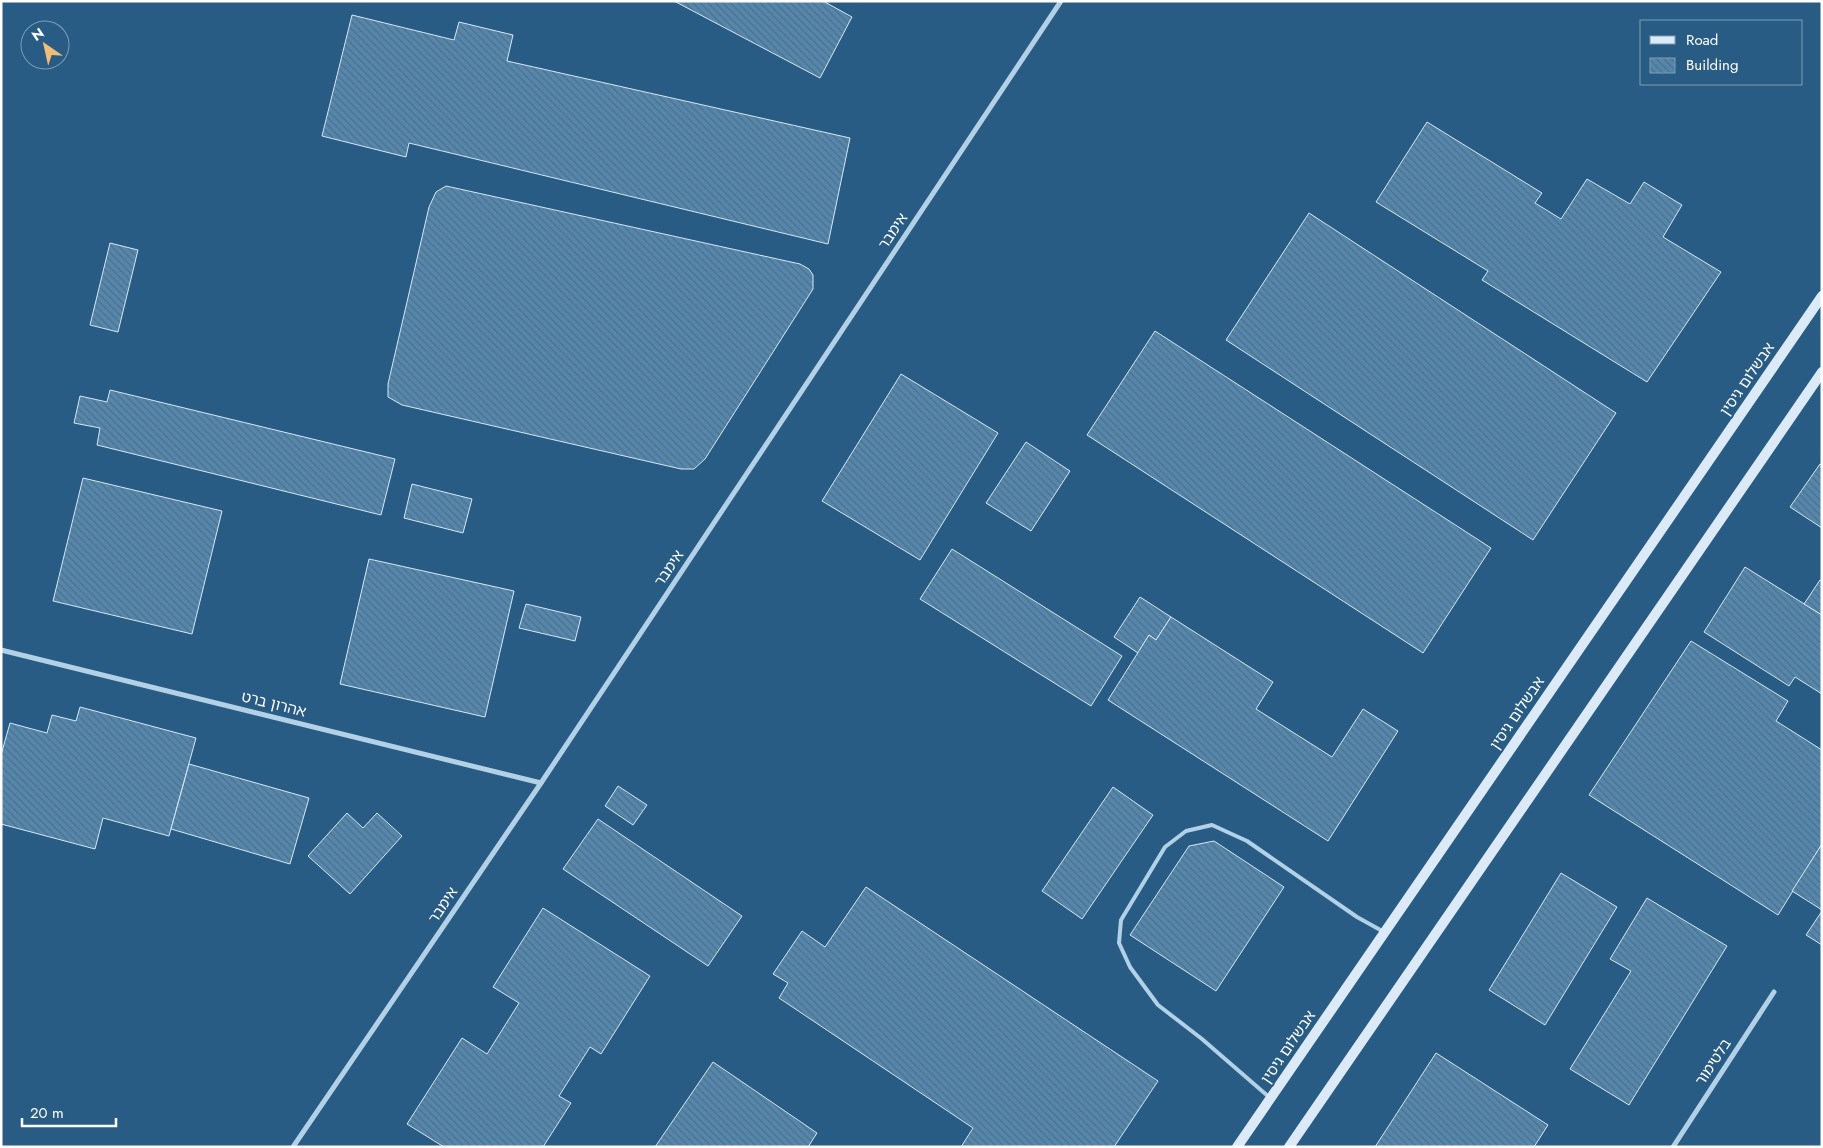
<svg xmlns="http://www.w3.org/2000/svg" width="1823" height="1148" font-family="Jost,'Noto Sans Hebrew',sans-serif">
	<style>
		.building { fill: url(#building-back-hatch); stroke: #d5e8f6 }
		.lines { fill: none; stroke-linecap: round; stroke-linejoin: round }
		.lane { stroke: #b2d1e7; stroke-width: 4 }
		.street { stroke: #b2d1e7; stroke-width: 5 }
		.secondary { stroke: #dbeaf6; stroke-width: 10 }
		.labels { text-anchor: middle; stroke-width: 4; stroke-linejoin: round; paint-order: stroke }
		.street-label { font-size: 15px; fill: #fff; stroke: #285c84 }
	</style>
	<defs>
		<pattern id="building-back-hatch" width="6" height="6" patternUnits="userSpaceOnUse" patternTransform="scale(1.25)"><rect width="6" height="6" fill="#5587ad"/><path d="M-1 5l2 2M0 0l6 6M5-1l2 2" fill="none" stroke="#516f86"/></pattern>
	</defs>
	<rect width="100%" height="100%" fill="#285c84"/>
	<g class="building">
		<polygon points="674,1 823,1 852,17 820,78"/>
		<polygon points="352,15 454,40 459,22 513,35 507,61 850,138 828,244 409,143 406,157 322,136"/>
		<polygon points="1427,122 1542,193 1535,203 1561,219 1587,179 1630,204 1644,182 1682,205 1663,237 1721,272 1647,382 1482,280 1488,271 1376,202"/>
		<polygon points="446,186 800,264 809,269 813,275 813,289 705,459 694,469 681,469 402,405 388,397 388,384 429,207 436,192"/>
		<polygon points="1309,213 1616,413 1533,540 1226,340"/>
		<polygon points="110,243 138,250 118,332 90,325"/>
		<polygon points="1155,331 1491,548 1423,653 1087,435"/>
		<polygon points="901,374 998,433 920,560 822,501"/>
		<polygon points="110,390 395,459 381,515 97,445 100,428 74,423 80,396 107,402"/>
		<polygon points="1026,442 1070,471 1031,531 986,503"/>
		<polygon points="1820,464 1822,465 1822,528 1790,507"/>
		<polygon points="83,478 222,511 192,634 53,601"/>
		<polygon points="412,484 472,499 463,533 404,518"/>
		<polygon points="952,549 1122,656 1091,706 920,599"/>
		<polygon points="369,559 514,591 485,717 340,684"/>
		<polygon points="1745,567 1822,615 1822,694 1795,677 1789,686 1704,632"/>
		<polygon points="1820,580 1822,581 1822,615 1804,604"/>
		<polygon points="1140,597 1171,617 1156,640 1149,635 1138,653 1114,637"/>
		<polygon points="526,604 581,617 575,641 519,628"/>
		<polygon points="1171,617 1273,682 1256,709 1332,757 1363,709 1398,731 1328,841 1108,700 1149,635 1156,640"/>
		<polygon points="1691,641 1788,701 1776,721 1822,750 1822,844 1778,915 1589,795"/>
		<polygon points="80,707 196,738 169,836 103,818 95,849 1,824 1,755 10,723 47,733 52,715 76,721"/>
		<polygon points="189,764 309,798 290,864 171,829"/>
		<polygon points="618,786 647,805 633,825 605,806"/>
		<polygon points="1113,787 1153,815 1082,919 1042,891"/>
		<polygon points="347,813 363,828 377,813 402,836 350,894 308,856"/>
		<polygon points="598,819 742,916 708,966 563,869"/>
		<polygon points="1214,841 1284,887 1216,991 1130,935 1189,846"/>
		<polygon points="1822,844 1822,910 1792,891"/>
		<polygon points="1561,873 1617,907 1545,1025 1489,990"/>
		<polygon points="866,887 1158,1081 1114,1147 961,1147 973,1128 779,998 788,983 773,974 802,931 825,947"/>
		<polygon points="1647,898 1727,946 1629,1105 1570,1069 1631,971 1610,959"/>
		<polygon points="543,908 650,976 601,1054 590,1047 559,1096 571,1103 543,1147 444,1147 407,1124 462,1038 487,1054 519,1003 493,987"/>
		<polygon points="1822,911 1822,945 1806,935"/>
		<polygon points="1436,1053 1548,1125 1534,1147 1375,1147"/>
		<polygon points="713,1062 817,1133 808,1147 655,1147"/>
	</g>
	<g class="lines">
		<polyline class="lane" points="1269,1097 1202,1039 1158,1005 1130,967 1119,943 1121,920 1165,847 1186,831 1212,825 1247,841 1357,917 1384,932"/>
		<g class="street">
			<polyline points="1,650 541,783"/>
			<polyline points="293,1147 541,783 1061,1"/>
			<polyline points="1673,1147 1774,992"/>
		</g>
		<g class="secondary">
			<polyline points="1237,1147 1822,296"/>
			<polyline points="1289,1147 1822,372"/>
		</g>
	</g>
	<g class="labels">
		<g class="street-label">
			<text transform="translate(893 231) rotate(-56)" y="5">אימבר</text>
			<text transform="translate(1747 379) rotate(-56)" y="5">אבשלום גיסין</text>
			<text transform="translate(669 568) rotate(-56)" y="5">אימבר</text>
			<text transform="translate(274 704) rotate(14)" y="5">אהרון ברט</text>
			<text transform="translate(1517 713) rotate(-56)" y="5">אבשלום גיסין</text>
			<text transform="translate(443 905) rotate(-56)" y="5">אימבר</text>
			<text transform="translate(1288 1047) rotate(-56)" y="5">אבשלום גיסין</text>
			<text transform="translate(1713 1062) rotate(-57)" y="5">בלטימור</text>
		</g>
	</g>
	<rect width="1823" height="1148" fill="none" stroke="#ffffff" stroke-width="5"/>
	<rect x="1640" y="20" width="162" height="65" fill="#285c84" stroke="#7e9db5"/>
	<rect x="1650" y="36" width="25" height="8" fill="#dbeaf6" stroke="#7e9db5"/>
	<text x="1686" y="45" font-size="15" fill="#ffffff">Road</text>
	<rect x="1650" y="58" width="25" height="15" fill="url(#building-back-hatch)" stroke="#7e9db5"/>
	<text x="1686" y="70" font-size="15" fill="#ffffff">Building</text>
	<g transform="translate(45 45) rotate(326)"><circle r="24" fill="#285c84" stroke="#7e9db5"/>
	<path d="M0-4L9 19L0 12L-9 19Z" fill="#efbd78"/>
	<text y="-8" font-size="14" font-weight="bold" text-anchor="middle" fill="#ffffff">N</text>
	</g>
	<path d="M22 1118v8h94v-8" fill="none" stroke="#ffffff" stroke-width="2.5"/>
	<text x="30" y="1118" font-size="15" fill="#ffffff" stroke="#285c84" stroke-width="4" paint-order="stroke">20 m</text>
</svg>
